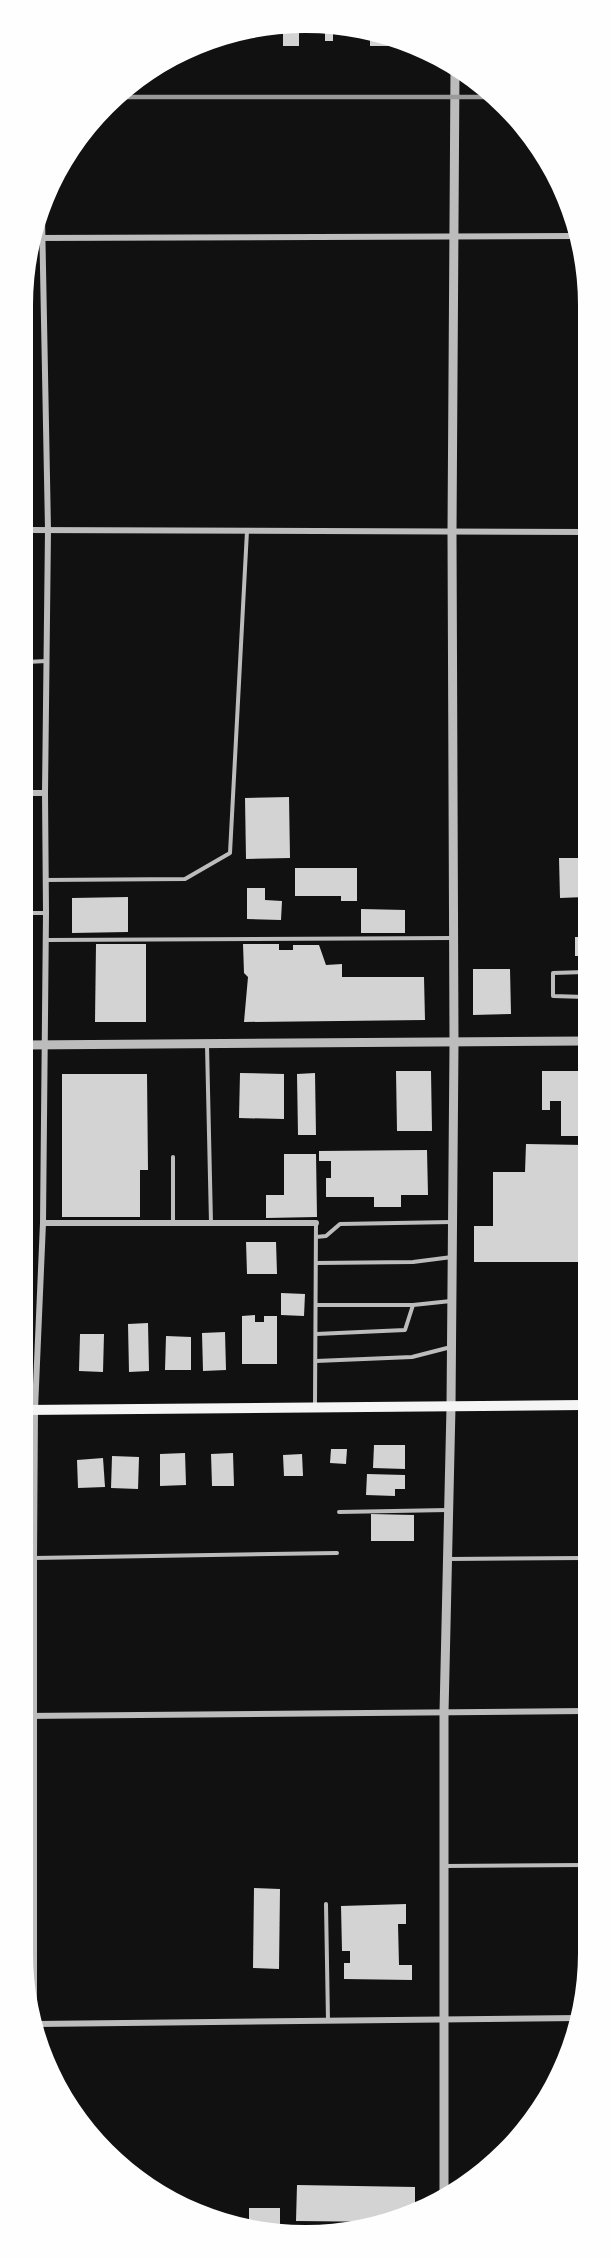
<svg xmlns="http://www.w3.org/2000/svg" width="611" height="2258" font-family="'Public Sans',sans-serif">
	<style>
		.building { fill: #d3d3d3 }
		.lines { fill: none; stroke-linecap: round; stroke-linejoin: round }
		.service { stroke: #bcbcbc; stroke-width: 4 }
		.minor { stroke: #bcbcbc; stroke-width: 6 }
		.tertiary { stroke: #bcbcbc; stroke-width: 9 }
		.secondary { stroke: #f5f5f5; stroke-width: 10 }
		.rail { stroke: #9a9a9a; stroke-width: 4.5 }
	</style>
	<rect width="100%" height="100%" fill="#111"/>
	<g class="building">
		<rect x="283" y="28" width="16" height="18"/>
		<rect x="325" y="28" width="8" height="13"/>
		<polygon points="370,31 402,42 402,46 370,46"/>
		<polygon points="289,797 290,858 246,859 245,798"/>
		<polygon points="559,858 585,858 585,897 560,898"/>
		<polygon points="295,868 357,868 357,901 341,901 341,896 295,896"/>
		<polygon points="247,888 265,888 265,900 282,901 281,920 247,919"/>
		<polygon points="128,897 128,932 72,933 72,898"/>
		<polygon points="361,909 405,910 405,933 361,933"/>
		<rect x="575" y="937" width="10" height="19"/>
		<polygon points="96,944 146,944 146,1022 95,1022"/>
		<polygon points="243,944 279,944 279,950 293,950 293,945 319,945 326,965 342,964 342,977 424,977 425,1020 244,1022 248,977 244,973"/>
		<polygon points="473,969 510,969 511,1014 473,1015"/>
		<polygon points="396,1071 431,1071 432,1131 397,1131"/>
		<polygon points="542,1071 585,1071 585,1136 561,1136 561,1101 550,1101 550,1110 542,1110"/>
		<polygon points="240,1073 284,1074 284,1119 239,1118"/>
		<polygon points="315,1073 316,1135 298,1135 297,1074"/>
		<polygon points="62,1074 147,1074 148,1170 140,1170 140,1217 62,1217"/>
		<polygon points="526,1144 585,1145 584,1262 474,1262 474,1226 493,1226 493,1172 525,1172"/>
		<polygon points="427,1150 428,1195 401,1195 401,1207 374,1207 374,1197 326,1197 326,1178 331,1178 331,1161 319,1161 319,1151"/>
		<polygon points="284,1154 316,1154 317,1217 266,1218 266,1195 284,1195"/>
		<polygon points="246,1242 276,1242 277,1274 247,1274"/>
		<polygon points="281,1293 305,1294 304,1316 281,1315"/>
		<polygon points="255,1315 255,1322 264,1322 264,1316 277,1316 277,1364 242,1364 242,1316"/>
		<polygon points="148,1323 149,1371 129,1372 128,1324"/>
		<polygon points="225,1332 226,1370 203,1371 202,1333"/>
		<polygon points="80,1334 104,1334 103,1372 79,1371"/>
		<polygon points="166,1336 191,1337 191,1370 165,1370"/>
		<polygon points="374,1445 405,1445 405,1469 373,1468"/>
		<polygon points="331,1449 347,1449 346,1464 330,1463"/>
		<polygon points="185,1453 186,1485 160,1486 160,1454"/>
		<polygon points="233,1453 234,1486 212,1486 211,1454"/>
		<polygon points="302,1454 303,1476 284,1476 283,1455"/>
		<polygon points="112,1456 139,1457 138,1489 111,1488"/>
		<polygon points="103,1458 105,1487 78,1488 77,1460"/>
		<polygon points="367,1474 405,1475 405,1489 395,1489 395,1496 366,1495"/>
		<polygon points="371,1514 414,1515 414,1541 371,1541"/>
		<polygon points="254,1888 280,1889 279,1969 253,1968"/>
		<polygon points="406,1904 406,1924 398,1924 399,1965 412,1965 412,1980 344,1979 344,1963 350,1963 350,1951 342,1951 341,1906"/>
		<polygon points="297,2185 415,2187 415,2208 387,2222 296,2221"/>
		<polygon points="249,2208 280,2208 280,2233 249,2225"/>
	</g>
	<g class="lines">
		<g class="service">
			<polyline points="27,662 46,661"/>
			<polyline points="45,880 185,879 230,853 247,531"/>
			<polyline points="26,913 45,913"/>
			<polyline points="46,940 453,938"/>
			<polyline points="585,997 553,996 553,973 585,972"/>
			<polyline points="207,1045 211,1223"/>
			<polyline points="173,1223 173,1157"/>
			<polyline points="316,1237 326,1236 340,1224 452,1222"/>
			<polyline points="316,1263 413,1262 452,1257"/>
			<polyline points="316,1305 413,1305 451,1301"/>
			<polyline points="316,1334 405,1330 413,1305"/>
			<polyline points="316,1361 412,1357 451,1347"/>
			<polyline points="315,1405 316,1223"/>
			<polyline points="339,1512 448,1510"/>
			<polyline points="34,1558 337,1553"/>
			<polyline points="448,1559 584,1558"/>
			<polyline points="445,1866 583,1865"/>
			<polyline points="326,1904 328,2021"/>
		</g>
		<g class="minor">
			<polyline points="33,238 576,236"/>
			<polyline points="27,530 586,532"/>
			<polyline points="26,793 45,793"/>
			<polyline points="43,1223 316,1223"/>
			<polyline points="23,1716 584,1711"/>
			<polyline points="34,2011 34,1558 35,1409 43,1223 46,913 45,793 48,530 42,216"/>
			<polyline points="37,2024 579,2018"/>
		</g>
		<g class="tertiary">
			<polyline points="25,1045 585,1041"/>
			<polyline points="444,2194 444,1713 451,1407 454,1044 452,532 455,69"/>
		</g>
		<polyline class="secondary" points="24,1410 584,1405"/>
		<polyline class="rail" points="121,97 494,97"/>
	</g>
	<path d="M0 0H611V2258H0ZM305 33H306A272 272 0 0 1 578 305V1953A272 272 0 0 1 306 2225H305A272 272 0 0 1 33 1953V305A272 272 0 0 1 305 33Z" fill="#fefefe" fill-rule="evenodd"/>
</svg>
